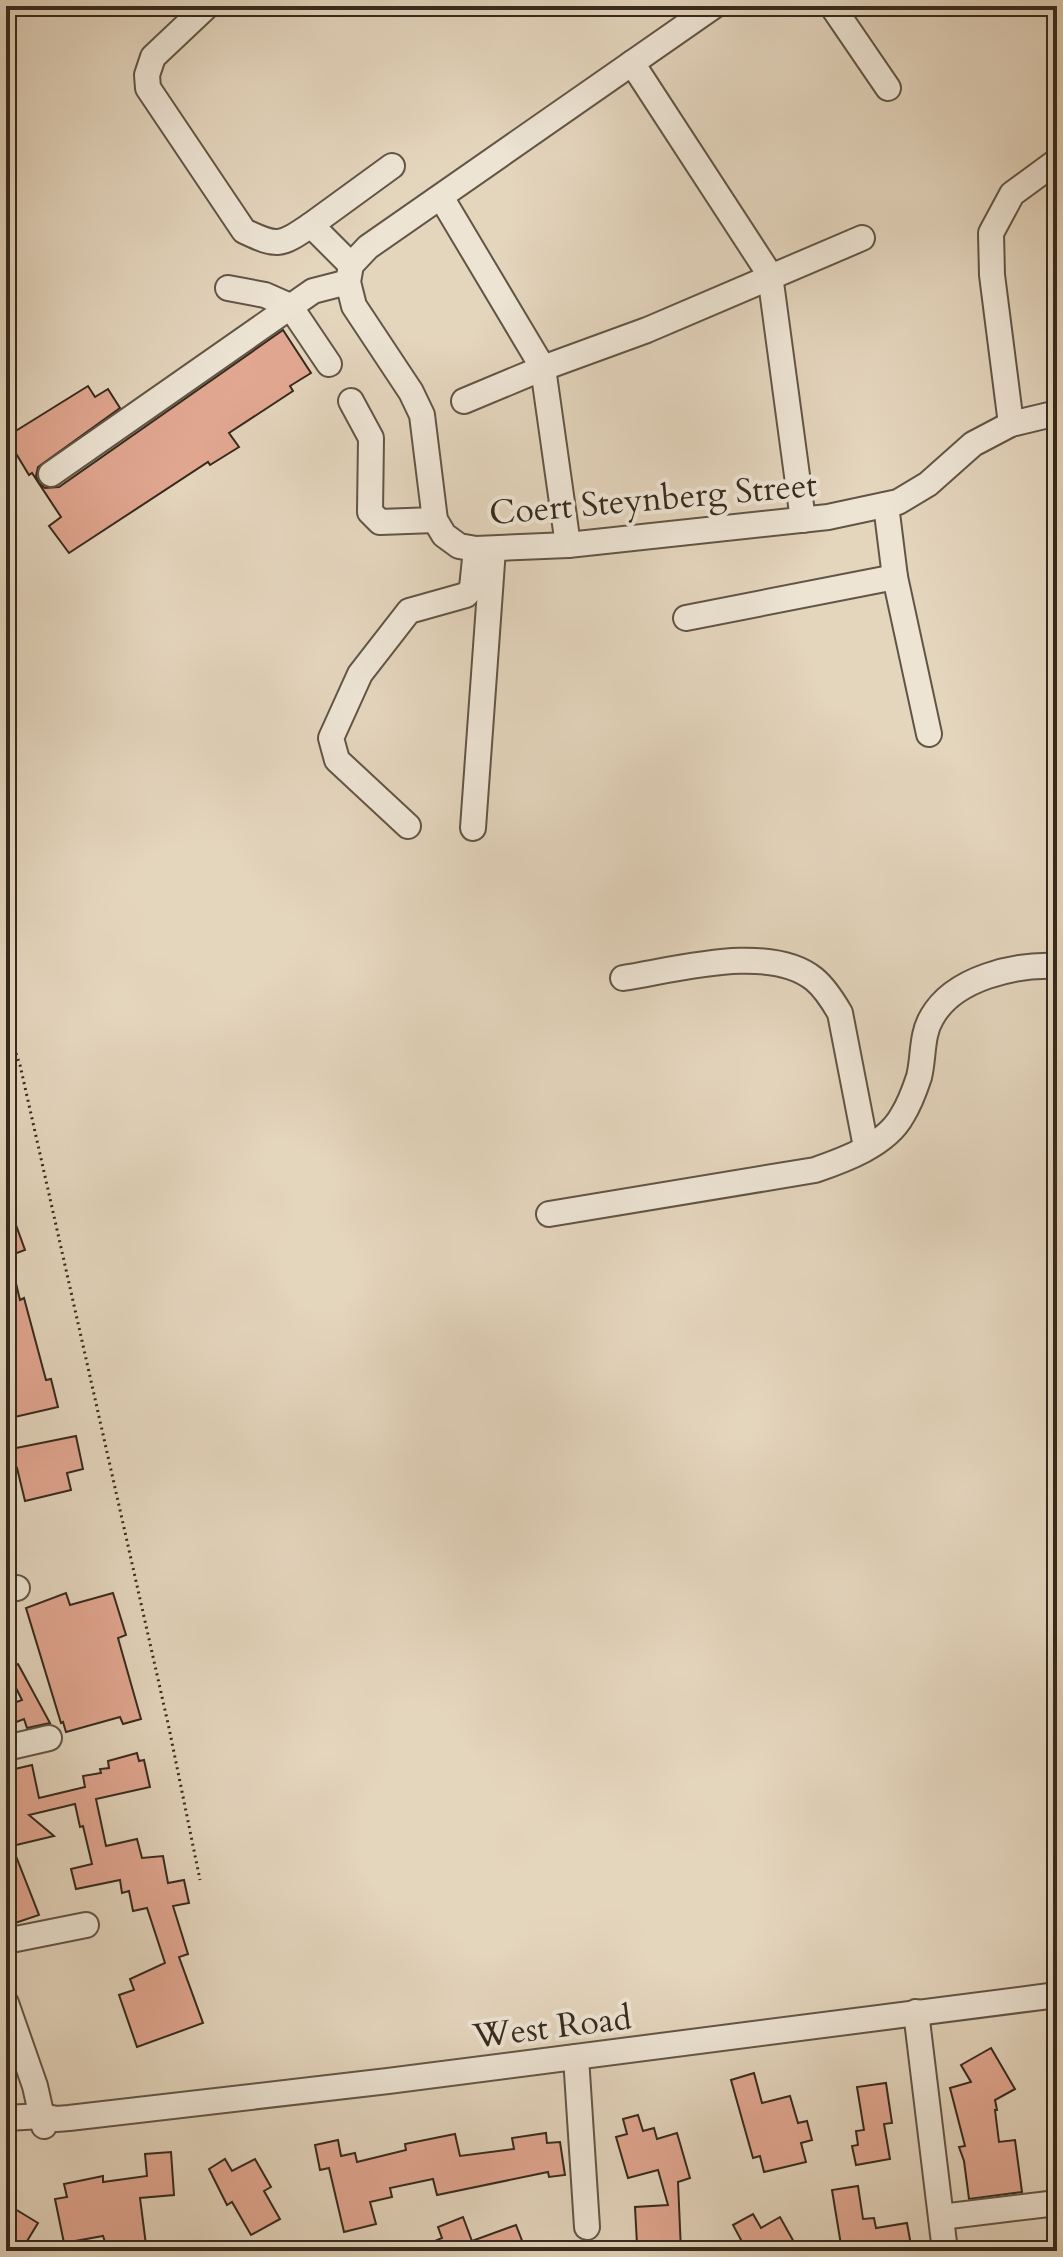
<svg xmlns="http://www.w3.org/2000/svg" width="1063" height="2257" font-family="Cardo,serif">
	<style>
		.building { fill: #e2a791; stroke: #362a1d; stroke-width: 2 }
		.lines { fill: none; stroke-linecap: round; stroke-linejoin: round }
		.minor-casing { stroke: #625545; stroke-width: 28 }
		.path { stroke: #362a1d; stroke-width: 3; stroke-dasharray: 2 4; stroke-linecap: butt }
		.minor { stroke: #ede4d4; stroke-width: 24 }
		.labels { text-anchor: middle; stroke-width: 8; stroke-linejoin: round; paint-order: stroke }
		.street-label { font-size: 34px; fill: #362a1d; stroke: #ede4d4 }
	</style>
	<rect width="100%" height="100%" fill="#e4d5bd"/>
	<filter id="stains"><feTurbulence type="fractalNoise" baseFrequency=".0025" numOctaves="4"/><feColorMatrix values="0 0 0 0 .2 0 0 0 0 .09 0 0 0 0 .02 0 0 0 .5 -.17"/></filter>
	<radialGradient id="worn" r=".72"><stop offset=".6" stop-color="#630" stop-opacity="0"/><stop offset="1" stop-color="#630" stop-opacity=".3"/></radialGradient>
	<g class="building">
		<polygon points="283,330 311,373 290,386 293,391 229,433 239,447 210,465 208,462 69,553 49,526 61,517 32,473 29,475 6,437 88,386 95,397 108,389 120,408 38,467 36,476 39,483 45,488 59,487"/>
		<polygon points="8,1203 25,1250 6,1257 6,1204"/>
		<polygon points="6,1267 12,1267 20,1300 24,1298 46,1380 51,1379 58,1407 6,1419"/>
		<polygon points="76,1436 83,1469 67,1473 71,1490 25,1501 17,1468 6,1470 6,1450"/>
		<polygon points="66,1593 70,1605 113,1593 126,1635 118,1638 141,1719 123,1724 120,1717 66,1732 63,1722 61,1723 26,1608"/>
		<polygon points="18,1664 50,1723 27,1728 24,1719 6,1726 6,1706 22,1700 7,1670"/>
		<polygon points="137,1753 139,1761 144,1760 150,1787 96,1799 106,1846 137,1839 142,1858 163,1856 168,1883 184,1880 189,1903 173,1906 188,1954 179,1957 203,2023 137,2047 119,1995 134,1990 130,1979 165,1963 147,1908 133,1911 129,1891 122,1893 120,1880 76,1889 71,1869 92,1864 83,1826 80,1827 75,1804 29,1815 54,1836 12,1846 39,1915 6,1926 6,1771 32,1765 39,1798 85,1787 83,1776 101,1773 100,1769 109,1768 108,1761"/>
		<polygon points="991,2048 1015,2089 995,2100 997,2110 995,2110 999,2142 1015,2140 1022,2192 969,2199 964,2161 959,2147 965,2146 950,2088 971,2082 961,2065"/>
		<polygon points="754,2073 762,2103 790,2096 798,2123 807,2121 812,2140 801,2143 806,2162 764,2172 760,2156 753,2158 731,2080"/>
		<polygon points="886,2083 892,2123 884,2124 890,2159 856,2165 852,2146 858,2145 856,2131 864,2130 857,2087"/>
		<polygon points="638,2115 643,2131 654,2128 657,2139 677,2133 690,2178 678,2182 681,2251 644,2251 644,2244 637,2244 635,2207 668,2205 658,2170 628,2178 616,2137 627,2134 623,2119"/>
		<polygon points="546,2133 547,2143 560,2142 565,2175 549,2177 548,2172 437,2195 433,2179 390,2188 392,2197 370,2202 376,2224 344,2232 329,2168 320,2170 315,2145 338,2140 341,2156 355,2153 357,2162 406,2150 405,2144 455,2134 460,2156 514,2149 512,2138"/>
		<polygon points="171,2152 174,2195 140,2198 146,2245 108,2251 103,2236 64,2243 55,2199 67,2197 64,2184 103,2176 103,2182 147,2176 145,2154"/>
		<polygon points="225,2159 232,2171 255,2159 271,2187 264,2191 280,2219 251,2235 232,2202 227,2205 209,2169"/>
		<polygon points="858,2186 863,2219 874,2218 876,2228 907,2223 912,2251 842,2251 832,2190"/>
		<polygon points="15,2209 38,2223 21,2251 6,2245 6,2224"/>
		<polygon points="753,2214 761,2228 780,2217 799,2251 779,2251 775,2244 762,2251 747,2251 733,2225"/>
		<polygon points="463,2217 472,2241 516,2225 526,2251 412,2251 442,2238 438,2227"/>
	</g>
	<g class="lines">
		<defs>
			<g id="minor">
				<path d="M 207,6 L 153,57 L 147,75 L 148,88 L 244,231 C 278,247 280,246 311,225 L 351,265"/>
				<polyline points="714,6 368,247 351,265 348,282 354,306 411,392 422,415 435,520 444,535 459,546 476,549 568,545 828,517 898,502 928,484 973,444 1011,424 1057,413"/>
				<polyline points="832,6 888,88"/>
				<polyline points="632,63 770,275 803,520"/>
				<polyline points="441,197 543,368 568,545"/>
				<polyline points="311,225 392,166"/>
				<polyline points="228,288 265,295 290,306 329,364"/>
				<polyline points="351,401 371,438 370,512 380,522 435,520"/>
				<polyline points="464,401 543,368 647,330 862,238"/>
				<polyline points="1011,424 992,275 991,233 1012,194 1057,161"/>
				<polyline points="51,474 313,291 348,282"/>
				<polyline points="886,505 895,577 929,734"/>
				<polyline points="686,618 895,577"/>
				<polyline points="408,826 337,760 331,738 360,674 409,611 466,595 472,588 476,549"/>
				<polyline points="473,828 493,549"/>
				<path d="M 623,978 C 676,970 769,943 814,979 C 825,988 833,1001 840,1013 L 866,1147"/>
				<path d="M 549,1214 L 815,1170 C 844,1160 886,1145 902,1116 C 909,1105 915,1089 919,1077 C 924,1057 921,1035 932,1017 C 954,978 1015,964 1057,966"/>
				<polyline points="6,1590 17,1588"/>
				<polyline points="6,1748 49,1738"/>
				<polyline points="6,1941 86,1925"/>
				<polyline points="6,2003 35,2086 44,2126"/>
				<polyline points="916,2012 945,2251"/>
				<polyline points="576,2057 587,2227"/>
				<polyline points="6,2118 42,2116 56,2119 69,2118 388,2081 1057,1995"/>
				<polyline points="941,2217 1057,2203"/>
			</g>
		</defs>
		<use href="#minor" class="minor-casing"/>
		<polyline class="path" points="6,1025 20,1065 169,1728 200,1880"/>
		<use href="#minor" class="minor"/>
	</g>
	<g class="labels">
		<g class="street-label">
			<text transform="translate(653 498) rotate(-5)" y="12">Coert Steynberg Street</text>
			<text transform="translate(552 2026) rotate(-7)" y="12">West Road</text>
		</g>
	</g>
	<rect width="1063" height="2257" fill="none" stroke="#e4d5bd" stroke-width="32"/>
	<rect x="8" y="8" width="1047" height="2241" fill="none" stroke="#362a1d" stroke-width="4"/>
	<rect x="16" y="16" width="1031" height="2225" fill="none" stroke="#362a1d" stroke-width="2"/>
	<rect width="100%" height="100%" filter="url(#stains)"/>
	<rect width="100%" height="100%" fill="url(#worn)"/>
</svg>
